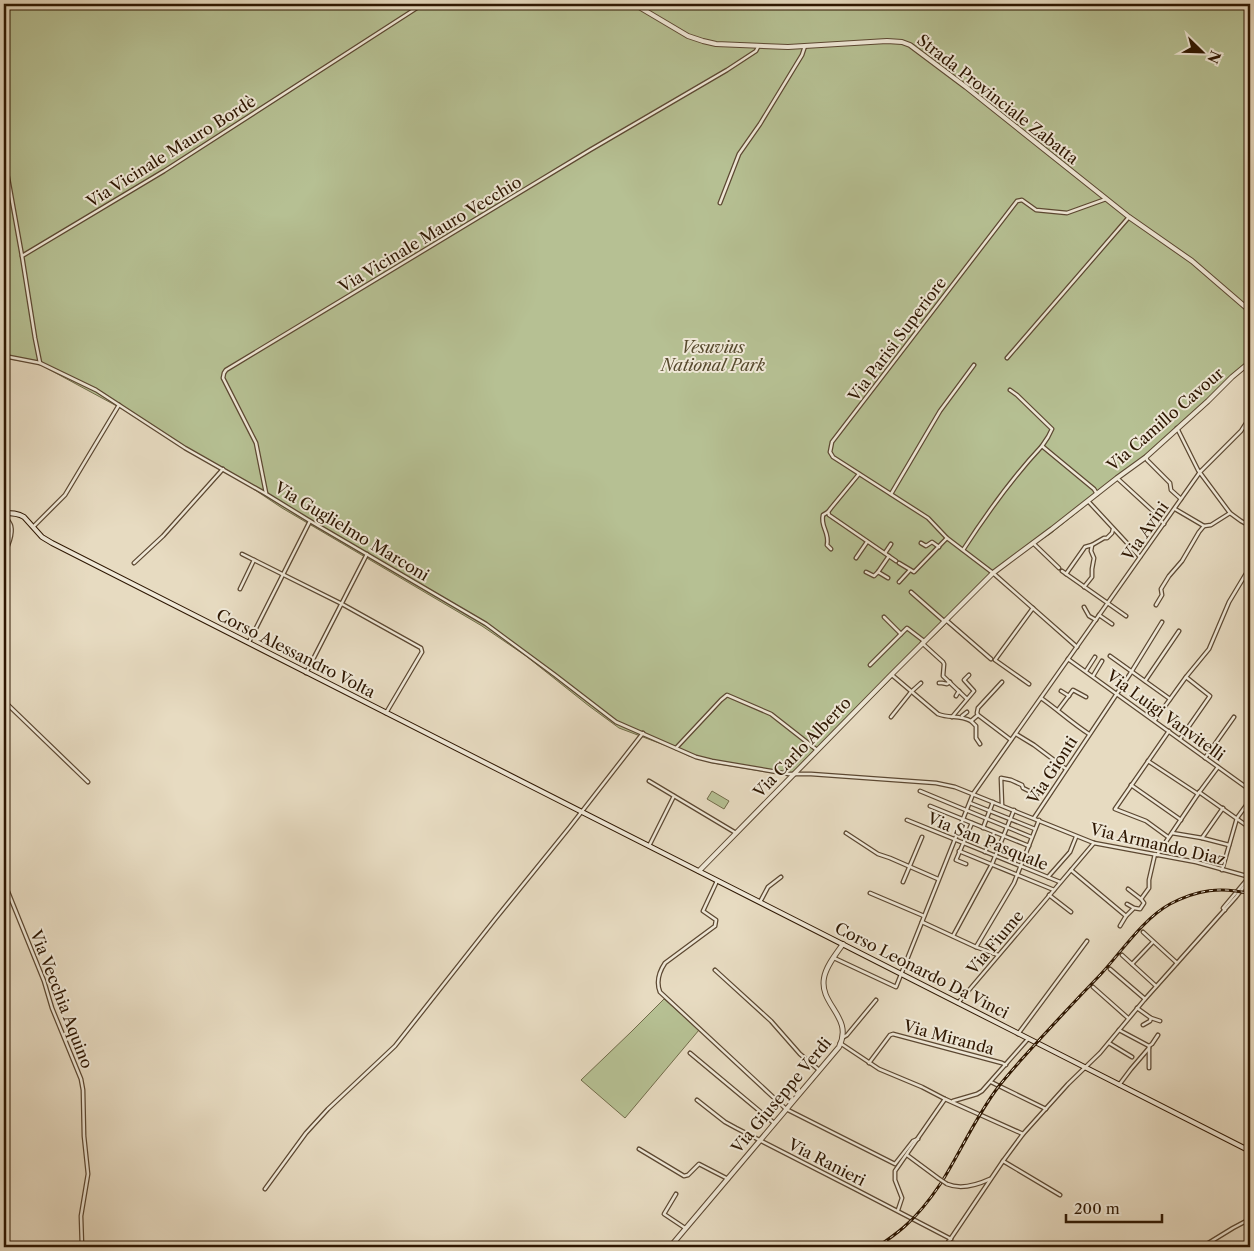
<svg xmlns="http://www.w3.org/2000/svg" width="1254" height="1251" font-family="'Libre Caslon Text',serif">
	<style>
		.green { fill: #b6c093; stroke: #726c4a }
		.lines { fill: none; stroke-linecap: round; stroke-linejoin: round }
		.minor-casing { stroke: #5c4832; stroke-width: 5 }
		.tertiary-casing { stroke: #5c4832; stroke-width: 6 }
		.secondary-casing { stroke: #2e1702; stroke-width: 6 }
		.minor { stroke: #efe8d7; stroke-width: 2.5 }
		.tertiary { stroke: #efe8d7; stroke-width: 4 }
		.secondary { stroke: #efe8d7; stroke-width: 4 }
		.rail-casing { stroke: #2e1702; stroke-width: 3 }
		.rail { stroke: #efe8d7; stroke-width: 1; stroke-dasharray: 4; stroke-linecap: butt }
		.minor-bridge-casing { stroke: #5c4832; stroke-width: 5; stroke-linecap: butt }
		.minor-bridge { stroke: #efe8d7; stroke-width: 2.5 }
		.labels { text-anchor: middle; stroke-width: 4; stroke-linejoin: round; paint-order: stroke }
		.street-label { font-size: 16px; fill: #2e1702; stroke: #efe8d7 }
		.park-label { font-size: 16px; font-style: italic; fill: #574a2e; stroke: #efe8d7 }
	</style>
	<rect width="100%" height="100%" fill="#e7dbc1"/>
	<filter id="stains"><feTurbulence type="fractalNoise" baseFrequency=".004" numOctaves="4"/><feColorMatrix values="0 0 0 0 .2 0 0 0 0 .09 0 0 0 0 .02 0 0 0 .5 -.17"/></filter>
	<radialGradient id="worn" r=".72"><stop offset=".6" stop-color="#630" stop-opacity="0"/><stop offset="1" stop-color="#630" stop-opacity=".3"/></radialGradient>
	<g class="green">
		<polygon points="4,4 1250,4 1250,363 1152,452 1050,534 1022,552 995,572 962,606 944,626 892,675 892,678 795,774 785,775 713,763 689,756 675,749 619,728 589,706 526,656 482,626 282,508 246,484 126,411 39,364 4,358"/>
		<polygon points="712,791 729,801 724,809 707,799"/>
		<polygon points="664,999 699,1030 625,1118 581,1080 631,1032"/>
	</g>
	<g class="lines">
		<defs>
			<g id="minor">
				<polyline points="4,156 22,256"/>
				<polyline points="720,203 739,154 760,124 802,55 805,46"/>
				<polyline points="4,356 40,363 96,390 185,448 266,494 310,521 486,624 555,675 616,722 696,757 712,761 789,774 811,774 936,783 955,787 1094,843 1196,862 1250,877"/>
				<polyline points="1007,358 1129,217"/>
				<polyline points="40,363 35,338 22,256 164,171 423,4"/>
				<polyline points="1010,390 1017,395 1052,429 1048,437 1042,446"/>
				<polyline points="1177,428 1198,470 1230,513 1241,521 1250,526"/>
				<polyline points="1146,457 1147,460 1170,483 1171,490 1181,499"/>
				<polyline points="859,474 831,508 828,512 829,515 896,561"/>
				<polyline points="1117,478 1153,511 1164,524"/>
				<polyline points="266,493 256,443 223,378 224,373 226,370 590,150 727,70 756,51 758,47"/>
				<polyline points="891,494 940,411 974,365"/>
				<polyline points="1088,501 1140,557"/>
				<polyline points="1175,509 1204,526"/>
				<path d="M 828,512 L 823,515 C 820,527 830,532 827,545 L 831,549"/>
				<path d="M 4,515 C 6,518 10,522 11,526 C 13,534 8,547 4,554"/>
				<polyline points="33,527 65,495 119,405"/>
				<polyline points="921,543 926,546 932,542 939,547"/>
				<polyline points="1033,543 1059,568"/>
				<path d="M 963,550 C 987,513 1012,478 1042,446 L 1094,489 L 1097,494"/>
				<polyline points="885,553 891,544"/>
				<polyline points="242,554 342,604 421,648 422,652 386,713"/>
				<polyline points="856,558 867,542"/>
				<polyline points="134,563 163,536 223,469"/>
				<polyline points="899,563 914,572 947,538"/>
				<polyline points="1062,571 1126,616"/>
				<polyline points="866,572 874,576 878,572 889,556"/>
				<polyline points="878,572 888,578"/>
				<polyline points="1066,574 1085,547 1092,545 1104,538 1107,538 1112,533 1113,529"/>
				<polyline points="899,582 910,570"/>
				<polyline points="1084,587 1092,577 1092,569 1094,558 1091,551 1092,545"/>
				<polyline points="240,589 254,560"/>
				<polyline points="911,592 944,621"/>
				<polyline points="1156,605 1162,595 1161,589 1169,576 1182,561 1199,532 1204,526 1211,525 1230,513"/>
				<polyline points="1084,607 1089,616 1096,620"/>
				<polyline points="1099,615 1112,624"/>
				<polyline points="884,617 901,634"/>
				<polyline points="946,620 991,659"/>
				<polyline points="249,642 310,521"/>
				<polyline points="922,643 943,662 944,664 943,676 967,699"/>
				<polyline points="1077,647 993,573 947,538 928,518 833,457 830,452 832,442 1017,201 1022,200 1036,210 1067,213 1106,199"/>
				<polyline points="1110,656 1170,699"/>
				<polyline points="1068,659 1250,790"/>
				<polyline points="870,665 907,628 924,641"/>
				<polyline points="1086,671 1095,657"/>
				<polyline points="306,673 367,554"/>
				<path d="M 892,675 L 938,714 C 950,719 959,714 971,721 L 978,715 L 1011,740"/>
				<polyline points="1093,676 1102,661"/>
				<polyline points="1145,681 1179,631"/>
				<polyline points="939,683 942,683 947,684 950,682"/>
				<polyline points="1029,684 995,660 1033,608"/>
				<polyline points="1061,691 1069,696"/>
				<polyline points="956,696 959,691"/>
				<path d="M 1041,698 C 1058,710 1072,723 1089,734"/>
				<polyline points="4,701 88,782"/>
				<polyline points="1058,710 1073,690 1086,697"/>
				<polyline points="978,715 977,713 978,708 1002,682"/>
				<polyline points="962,716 967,712"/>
				<polyline points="891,717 911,692 921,683"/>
				<polyline points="952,717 974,691 964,680 969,675"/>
				<polyline points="1155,720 1186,677 1209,649 1229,602 1250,567"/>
				<polyline points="971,721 976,726 976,738 980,744"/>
				<polyline points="1016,734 1034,745 1066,769"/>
				<polyline points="1180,739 1210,696 1186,677"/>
				<polyline points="676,748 721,700 727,695 771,714 817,750"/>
				<polyline points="1205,758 1234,717"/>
				<polyline points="1148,761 1198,794"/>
				<polyline points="649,781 736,833"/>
				<polyline points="1131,785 1181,820"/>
				<polyline points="920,791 1031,837"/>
				<polyline points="1199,792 1250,828"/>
				<polyline points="970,803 1035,829"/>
				<polyline points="1002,805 1001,778 1011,780 1022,785 1023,788 1037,795"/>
				<polyline points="930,806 1029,846"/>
				<polyline points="1034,818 1130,674 1162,622"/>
				<polyline points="907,820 1060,882"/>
				<polyline points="983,828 993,802"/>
				<polyline points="846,833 878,854 890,858 938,879"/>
				<polyline points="1172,833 1202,838 1229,845"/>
				<polyline points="1168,837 1146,821 1115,809 1169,731"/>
				<polyline points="1202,838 1223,808"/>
				<polyline points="649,846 674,796"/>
				<polyline points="959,851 1054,890"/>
				<polyline points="985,852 994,833"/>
				<polyline points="1157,855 1198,794 1218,767"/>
				<polyline points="966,864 956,860 972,823"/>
				<polyline points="1071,870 1126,916 1133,909"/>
				<polyline points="1222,870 1237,818 1250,800"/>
				<polyline points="1048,877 1070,852 1076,837"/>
				<path d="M 717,881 L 703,911 L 716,920 L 715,926 L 665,963 C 659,972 656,982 660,992 L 786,1109 L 895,1164 L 913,1141 L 918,1139"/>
				<polyline points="4,882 44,981 52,1008 81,1079 83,1090 84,1136 88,1174 81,1216 82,1247"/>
				<polyline points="903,882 922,837"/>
				<polyline points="1128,889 1141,899"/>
				<polyline points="870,893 924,916"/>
				<polyline points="1049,895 1071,912"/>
				<polyline points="760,902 768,887 781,877"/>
				<polyline points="1127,904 1134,908 1140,909 1144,903 1141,899 1149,888 1149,880 1155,854"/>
				<polyline points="1225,910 1223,908 1249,877"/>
				<polyline points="922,922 976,947 998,955"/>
				<polyline points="1120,926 1126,916"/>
				<polyline points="1143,932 1177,963"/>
				<polyline points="953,936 992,864 1014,810"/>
				<polyline points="976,947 1014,883 1039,820"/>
				<polyline points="1122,955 1156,986"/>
				<polyline points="834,958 896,987 973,794 1200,472 1241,431 1250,417"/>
				<polyline points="1132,964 1153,942"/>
				<polyline points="1110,969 1145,999"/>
				<polyline points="715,970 771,1021 800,1054 819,1070"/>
				<polyline points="1093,987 1128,1018"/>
				<polyline points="958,1003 1094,843"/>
				<polyline points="1137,1008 1151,1018 1160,1021"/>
				<polyline points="1143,1025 1150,1021 1151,1018"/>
				<polyline points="1119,1030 1149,1046 1149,1068"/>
				<polyline points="1018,1034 1087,941"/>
				<polyline points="842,1038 847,1035 876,1000"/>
				<polyline points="840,1043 879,1069 922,1087 945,1099 1023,1134"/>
				<polyline points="1109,1043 1132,1057"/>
				<polyline points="1149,1046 1152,1044 1158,1035"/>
				<polyline points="690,1053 774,1123"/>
				<polyline points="869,1063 890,1035 893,1034 1002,1063 1006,1065"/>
				<polyline points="991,1082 1046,1109"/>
				<polyline points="1119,1085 1131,1069 1149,1048"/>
				<polyline points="697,1100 725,1122 736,1128 855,1189 951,1239"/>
				<polyline points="953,1101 977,1094 982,1091 1028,1039"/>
				<polyline points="639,1149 684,1176 688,1175 699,1164 728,1179"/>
				<polyline points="907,1155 938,1178"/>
				<polyline points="1003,1161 1060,1195"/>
				<path d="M 947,1184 C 961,1190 977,1185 990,1179"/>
				<polyline points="265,1189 306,1133 328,1109 395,1046 496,918 569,828 643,733"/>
				<polyline points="676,1194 664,1214 685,1228"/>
				<polyline points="898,1210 902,1198 895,1180 895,1171 945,1099"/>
				<polyline points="948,1242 970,1247"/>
				<polyline points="945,1247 1003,1161 1023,1134 1068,1084 1100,1053 1145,999 1236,897 1250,879"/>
				<polyline points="1202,1247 1233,1228 1250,1219"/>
			</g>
			<g id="tertiary">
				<polyline points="634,4 688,36 703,41 716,44 788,47 887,41 902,42 910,45 966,87 1129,217 1192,261 1250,311"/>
				<polyline points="699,871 891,675 993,573 1052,529 1117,478 1146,457 1208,401 1232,377 1250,362"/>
				<path d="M 670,1247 L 839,1047 C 854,1017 819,1005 824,978 C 826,966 836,954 843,944"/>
			</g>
			<path id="secondary" d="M 4,513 C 11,513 18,513 24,517 L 42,537 L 52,543 L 1250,1151"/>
		</defs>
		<use href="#minor" class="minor-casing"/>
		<use href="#tertiary" class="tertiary-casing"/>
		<use href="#secondary" class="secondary-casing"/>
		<use href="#minor" class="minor"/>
		<use href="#tertiary" class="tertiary"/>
		<use href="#secondary" class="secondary"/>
		<defs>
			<path id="rail" d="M 877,1247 C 886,1241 896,1234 904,1227 C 918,1215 931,1198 941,1183 C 961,1151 976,1116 999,1086 C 1006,1077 1014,1068 1021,1060 C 1047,1031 1074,1002 1101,974 C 1122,951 1143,919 1170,904 C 1197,890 1221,886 1250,894"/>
		</defs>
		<use href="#rail" class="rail-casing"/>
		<use href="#rail" class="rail"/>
		<defs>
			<polyline id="minor-bridge" points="938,1178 947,1184"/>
		</defs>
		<use href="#minor-bridge" class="minor-bridge-casing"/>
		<use href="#minor-bridge" class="minor-bridge"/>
	</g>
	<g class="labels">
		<g class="street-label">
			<text transform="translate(998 99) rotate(38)" y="6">Strada Provinciale Zabatta</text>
			<text transform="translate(171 151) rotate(-32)" y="6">Via Vicinale Mauro Bordè</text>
			<text transform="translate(430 234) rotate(-31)" y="6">Via Vicinale Mauro Vecchio</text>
			<text transform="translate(897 339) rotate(-53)" y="6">Via Parisi Superiore</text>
			<text transform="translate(1165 419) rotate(-41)" y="6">Via Camillo Cavour</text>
			<text transform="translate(352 531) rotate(31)" y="6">Via Guglielmo Marconi</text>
			<text transform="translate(1145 531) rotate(-55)" y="6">Via Avini</text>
			<text transform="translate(296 653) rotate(27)" y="6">Corso Alessandro Volta</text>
			<text transform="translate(1166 715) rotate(36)" y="6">Via Luigi Vanvitelli</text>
			<text transform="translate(802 747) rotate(-46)" y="6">Via Carlo Alberto</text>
			<text transform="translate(1052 770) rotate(-57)" y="6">Via Gionti</text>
			<text transform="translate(988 841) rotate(22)" y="6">Via San Pasquale</text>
			<text transform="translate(1158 844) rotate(13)" y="6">Via Armando Diaz</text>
			<text transform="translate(995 942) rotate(-50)" y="6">Via Fiume</text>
			<text transform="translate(922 970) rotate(27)" y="6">Corso Leonardo Da Vinci</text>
			<text transform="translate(62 999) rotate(69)" y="6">Via Vecchia Aquino</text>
			<text transform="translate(949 1037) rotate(15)" y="6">Via Miranda</text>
			<text transform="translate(781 1095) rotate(-50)" y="6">Via Giuseppe Verdi</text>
			<text transform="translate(827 1162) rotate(27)" y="6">Via Ranieri</text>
		</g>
		<g class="park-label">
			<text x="713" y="353">Vesuvius<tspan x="713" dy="18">National Park</tspan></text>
		</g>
	</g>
	<rect width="1254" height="1251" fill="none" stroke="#e7dbc1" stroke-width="20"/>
	<rect x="5" y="5" width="1244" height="1241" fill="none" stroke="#2e1702" stroke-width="2.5"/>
	<rect x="10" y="10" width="1234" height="1231" fill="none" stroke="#2e1702"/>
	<g transform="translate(1202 52) rotate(113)" stroke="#efe8d7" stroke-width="4" paint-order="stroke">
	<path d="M0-4L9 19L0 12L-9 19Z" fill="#2e1702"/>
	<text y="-8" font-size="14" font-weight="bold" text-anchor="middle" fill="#2e1702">N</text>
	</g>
	<path d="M1066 1214v8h96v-8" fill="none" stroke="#2e1702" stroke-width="2.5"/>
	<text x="1074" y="1214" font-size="15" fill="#2e1702" stroke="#efe8d7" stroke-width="4" paint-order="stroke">200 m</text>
	<rect width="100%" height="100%" filter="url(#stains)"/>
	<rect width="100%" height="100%" fill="url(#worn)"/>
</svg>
